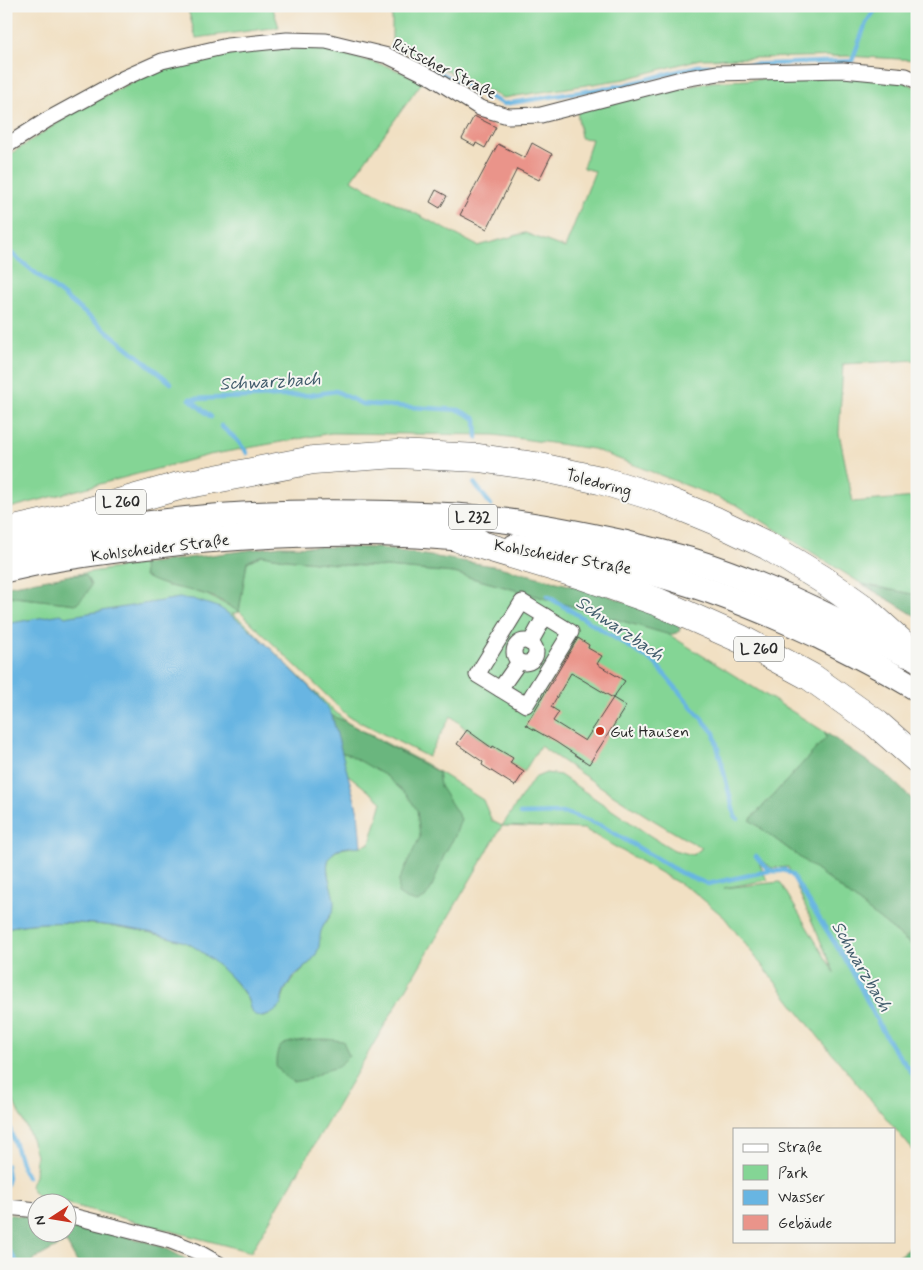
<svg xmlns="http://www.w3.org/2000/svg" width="923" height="1270" font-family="Mynerve,sans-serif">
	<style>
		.green { fill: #84d595; stroke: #588060; fill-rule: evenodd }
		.forest { fill: #6bb67e; stroke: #4b7054 }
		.water { fill: #68b5e2; stroke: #4a7086 }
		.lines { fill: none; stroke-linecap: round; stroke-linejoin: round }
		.stream { stroke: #68b5e2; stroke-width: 4.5 }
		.building { fill: #ea948a; fill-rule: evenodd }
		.street-casing { stroke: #494642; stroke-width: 17 }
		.primary-casing { stroke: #494642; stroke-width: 26 }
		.highway-casing { stroke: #494642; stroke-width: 29 }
		.street { stroke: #fff; stroke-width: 15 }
		.primary { stroke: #fff; stroke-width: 24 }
		.highway { stroke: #fff; stroke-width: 28 }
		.poi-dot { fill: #c8321e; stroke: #f6f6f2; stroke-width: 2 }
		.labels { text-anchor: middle; stroke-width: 4; stroke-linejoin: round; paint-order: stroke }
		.shield { fill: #f6f6f2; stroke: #686867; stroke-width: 1 }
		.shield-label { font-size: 15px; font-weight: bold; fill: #2b2b2b }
		.street-label { font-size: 16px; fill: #2b2b2b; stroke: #f6f6f2 }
		.poi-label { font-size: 16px; fill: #2b2b2b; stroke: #f6f6f2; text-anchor: start }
		.water-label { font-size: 18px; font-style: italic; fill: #405b6b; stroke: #f6f6f2 }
	</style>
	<rect width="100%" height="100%" fill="#f6f6f2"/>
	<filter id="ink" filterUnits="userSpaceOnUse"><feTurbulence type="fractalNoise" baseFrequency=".02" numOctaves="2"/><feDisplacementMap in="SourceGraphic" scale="10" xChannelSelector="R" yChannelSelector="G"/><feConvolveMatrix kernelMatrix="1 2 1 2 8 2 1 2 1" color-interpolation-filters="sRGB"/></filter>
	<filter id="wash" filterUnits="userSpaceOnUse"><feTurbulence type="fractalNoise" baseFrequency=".0096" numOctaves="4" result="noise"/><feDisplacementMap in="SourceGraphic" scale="20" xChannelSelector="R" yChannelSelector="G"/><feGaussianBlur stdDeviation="1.12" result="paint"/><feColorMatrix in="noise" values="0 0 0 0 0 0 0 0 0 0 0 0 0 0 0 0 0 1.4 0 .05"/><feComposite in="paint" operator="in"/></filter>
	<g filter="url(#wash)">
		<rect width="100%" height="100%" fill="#f1e0c3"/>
		<g class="green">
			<polygon points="187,6 272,6 279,27 196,38"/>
			<polygon points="392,6 917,6 917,60 847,56 700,59 625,79 503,98 392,44"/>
			<polygon points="321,48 387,66 423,81 351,180 478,246 525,233 565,248 595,171 583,168 592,139 581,138 577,111 711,82 834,75 905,82 917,88 917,360 843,364 839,433 853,502 917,497 917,595 862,584 737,505 593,449 494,435 331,433 209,455 6,509 6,157 71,114 134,81 181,63 256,49"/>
			<path d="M 262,555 L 286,559 L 346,565 L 386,567 L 454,573 L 526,593 L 668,634 L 825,732 L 826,738 L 750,820 L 835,884 L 917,949 L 917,1155 L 820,1039 L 724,917 L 694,892 L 584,829 L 502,826 L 251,1252 L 68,1204 L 68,1202 L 62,1202 L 37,1196 L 30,1186 L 35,1176 L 36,1155 L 30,1135 L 17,1109 L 6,1084 L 6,928 C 54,917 121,924 168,937 C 175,939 183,941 190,944 C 209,954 233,978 245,995 C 251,1003 250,1017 263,1017 C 269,1017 276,1008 281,1004 C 284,988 290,981 302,970 C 306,966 310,963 313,959 C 320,947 316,945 319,934 C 322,926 328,921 331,914 C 339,897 320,869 331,855 C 341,844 358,850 370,843 L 382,802 L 346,773 L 6,655 L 6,594 L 14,597 L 77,604 L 86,575 L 71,575 L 143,564 L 144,576 L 167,586 L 184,588 L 207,595 L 239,611 L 247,562 ZM 240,612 L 348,716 L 428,757 L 451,716 L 467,730 L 486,743 L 493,746 L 510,763 L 524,772 L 540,746 C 586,777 633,809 682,837 C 689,841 696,844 702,848 L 693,855 L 674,850 L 652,837 L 560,775 L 546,773 L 534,778 L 502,826 L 492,821 L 483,800 L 426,764 L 348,723 L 331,708 L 245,623 L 232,614 ZM 757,857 L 772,868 L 788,867 L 835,974 L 780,882 L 724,888 L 768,880 L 764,874 Z"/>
		</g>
		<g class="forest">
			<path d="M 280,546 L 380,548 L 499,567 L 607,595 L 672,619 L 680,628 L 679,632 L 670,635 L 526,593 L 454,573 L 386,567 L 346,565 L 286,559 L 262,555 L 247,562 L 239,612 C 228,605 217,597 204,594 C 184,588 162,587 144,576 L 143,564 Z"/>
			<polygon points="71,575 86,575 91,585 87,593 77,604 14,597 6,594 8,586"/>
			<polygon points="862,584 917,595 917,617 896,604"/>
			<polygon points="315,708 346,722 367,734 438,772 440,786 461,819 455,836 445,853 431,889 425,898 417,902 406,899 398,894 399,880 420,837 417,810 407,795 386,776 348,754 325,748"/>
			<polygon points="825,732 887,775 917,804 917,949 835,884 750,820 826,738"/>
			<path d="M 326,1039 L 343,1041 L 349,1056 L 338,1067 L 324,1071 L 309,1079 L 293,1082 L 284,1076 L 276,1066 C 276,1060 276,1051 281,1046 C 288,1040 316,1039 326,1039 Z"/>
			<polygon points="6,1214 37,1218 38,1232 68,1232 68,1222 148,1242 165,1248 195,1264 78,1264 66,1242 33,1260 34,1264 6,1264"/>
			<polygon points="917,1242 917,1264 888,1264"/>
		</g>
		<path class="water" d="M 179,598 L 193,599 L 220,608 L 245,625 L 267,645 L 311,689 L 328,708 L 332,716 L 358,812 L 361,846 C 351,847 336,846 330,857 C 322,870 335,891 334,905 C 334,914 327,918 324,925 C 318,934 321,941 318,950 C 313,964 298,970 290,981 C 288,985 284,990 283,994 C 282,997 282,999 282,1002 C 280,1009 272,1014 266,1016 C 261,1018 255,1016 252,1012 C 249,1008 249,1002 247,998 C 239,982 205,952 189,944 C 183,941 175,939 168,937 C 121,924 54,917 6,928 L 6,624 L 61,614 L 65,617 Z"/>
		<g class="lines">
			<g class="stream">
				<polyline points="740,65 852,61 866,23 878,6"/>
				<polyline points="434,70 504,104 625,85 698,66 719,66"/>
				<polyline points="6,249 171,383"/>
				<polyline points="190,399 310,395 336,391 362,404 459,410 476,419 477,438"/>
				<polyline points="190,399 211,417"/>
				<polyline points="221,426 237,440 247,453"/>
				<polyline points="474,483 491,505"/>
				<polyline points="547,596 654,662 714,733 735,817 738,819"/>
				<polyline points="520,814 566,813 602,826 681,873 708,884 769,871"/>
				<path d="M 756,856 C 767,868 768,874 785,870 L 792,875 L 851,969 L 880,1026 L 892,1047 L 908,1067 L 917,1081"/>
				<polyline points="6,1117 23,1169 27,1177"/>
				<polyline points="6,1165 8,1177 6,1185"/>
				<polyline points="6,1249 11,1253 18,1264"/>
			</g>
		</g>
		<g id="blocks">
			<g class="building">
				<polygon points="474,116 496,127 485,148 476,143 475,146 462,139"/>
				<polygon points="532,143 552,154 539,180 517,169 487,229 460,215 498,144 525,158"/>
				<polygon points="436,190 447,196 440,208 430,202"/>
				<path d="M 578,638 L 589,645 L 588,648 L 602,656 L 597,664 L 625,681 L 613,698 L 626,706 L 589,764 L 556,742 L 526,725 ZM 571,673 L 613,698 L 585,741 L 553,721 L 559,712 L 551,707 Z"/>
				<polygon points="467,730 492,748 493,746 513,758 510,763 524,772 515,786 482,765 483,762 457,744"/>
			</g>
		</g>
	</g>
	<g filter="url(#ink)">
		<use href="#blocks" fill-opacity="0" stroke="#494642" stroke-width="1"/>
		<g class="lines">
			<defs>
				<g id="street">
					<polyline points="6,146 47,120 124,78 162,61 227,46 287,40 326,41 388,56 433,78 480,108 508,116 541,115 677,80 718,73 843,70 906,76 917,81"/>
					<polygon points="522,602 571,632 526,705 477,675"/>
					<circle cx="525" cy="652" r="11"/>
					<polyline points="530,643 545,616"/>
					<polyline points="500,689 519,662"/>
					<polyline points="6,1207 38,1210"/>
					<polyline points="68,1215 171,1241 196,1251 219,1264"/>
				</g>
				<g id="primary">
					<path d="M 515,546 C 574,553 633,566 689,584 C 733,598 775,616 816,635 C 850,652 885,669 917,689"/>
					<path d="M 6,547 C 66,536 125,525 186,519 C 254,512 322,511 391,513 C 414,514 437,514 461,516 C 516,520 572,531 626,543 C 649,549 672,554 694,561 C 768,584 837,620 907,655"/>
					<path d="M 6,570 C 24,566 41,562 58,559 C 98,552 139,548 179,543 C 279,533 380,529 479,541"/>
				</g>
				<g id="highway">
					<polyline points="6,532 58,520 179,486 313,460 397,454 479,458 535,466 600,480 665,500 716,521 768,546 822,579 863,608 917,657"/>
					<polyline points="461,539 581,575 658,602 741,639 811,677 877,724 917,759"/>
				</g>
			</defs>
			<use href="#street" class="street-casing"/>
			<use href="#primary" class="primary-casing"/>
			<use href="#highway" class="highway-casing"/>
			<use href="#street" class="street"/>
			<use href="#primary" class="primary"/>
			<use href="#highway" class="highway"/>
		</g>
	</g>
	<circle class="poi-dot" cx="600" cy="731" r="5"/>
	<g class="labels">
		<g class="shield">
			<rect x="96" y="489.5" width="50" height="25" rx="4"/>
			<rect x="449" y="504.5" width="48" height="25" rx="4"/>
			<rect x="734" y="636.5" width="50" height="25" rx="4"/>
		</g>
		<g class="shield-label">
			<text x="121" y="507">L 260</text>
			<text x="473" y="522">L 232</text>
			<text x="759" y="654">L 260</text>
		</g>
		<g class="street-label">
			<text transform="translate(445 68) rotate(27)" y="6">Rütscher Straße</text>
			<text transform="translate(599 482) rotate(15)" y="6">Toledoring</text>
			<text transform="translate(160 547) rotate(-7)" y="6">Kohlscheider Straße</text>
			<text transform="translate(563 556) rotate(10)" y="6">Kohlscheider Straße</text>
		</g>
		<g class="poi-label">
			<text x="610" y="737">Gut Hausen</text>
		</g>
		<g class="water-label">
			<text transform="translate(270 381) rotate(-3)" y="6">Schwarzbach</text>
			<text transform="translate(620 628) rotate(34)" y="6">Schwarzbach</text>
			<text transform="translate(862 966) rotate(60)" y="6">Schwarzbach</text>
		</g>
	</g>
	<rect width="923" height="1270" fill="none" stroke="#f6f6f2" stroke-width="25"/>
	<rect x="733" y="1128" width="162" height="115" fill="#f6f6f2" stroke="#a5a5a2"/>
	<rect x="743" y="1144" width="25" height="8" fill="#ffffff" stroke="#a5a5a2"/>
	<text x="778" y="1152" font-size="15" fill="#2b2b2b">Straße</text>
	<rect x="743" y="1165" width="25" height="15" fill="#84d595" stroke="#a5a5a2"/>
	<text x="778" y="1178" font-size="15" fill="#2b2b2b">Park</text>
	<rect x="743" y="1190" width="25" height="15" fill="#68b5e2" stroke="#a5a5a2"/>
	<text x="778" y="1202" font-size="15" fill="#2b2b2b">Wasser</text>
	<rect x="743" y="1215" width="25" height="15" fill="#ea948a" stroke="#a5a5a2"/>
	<text x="778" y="1228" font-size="15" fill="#2b2b2b">Gebäude</text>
	<g transform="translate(52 1218) rotate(258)"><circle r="24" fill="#f6f6f2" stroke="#a5a5a2"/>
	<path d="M0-4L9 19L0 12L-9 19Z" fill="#c8321e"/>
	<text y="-8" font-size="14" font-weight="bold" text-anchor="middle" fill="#2b2b2b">N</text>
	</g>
</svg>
